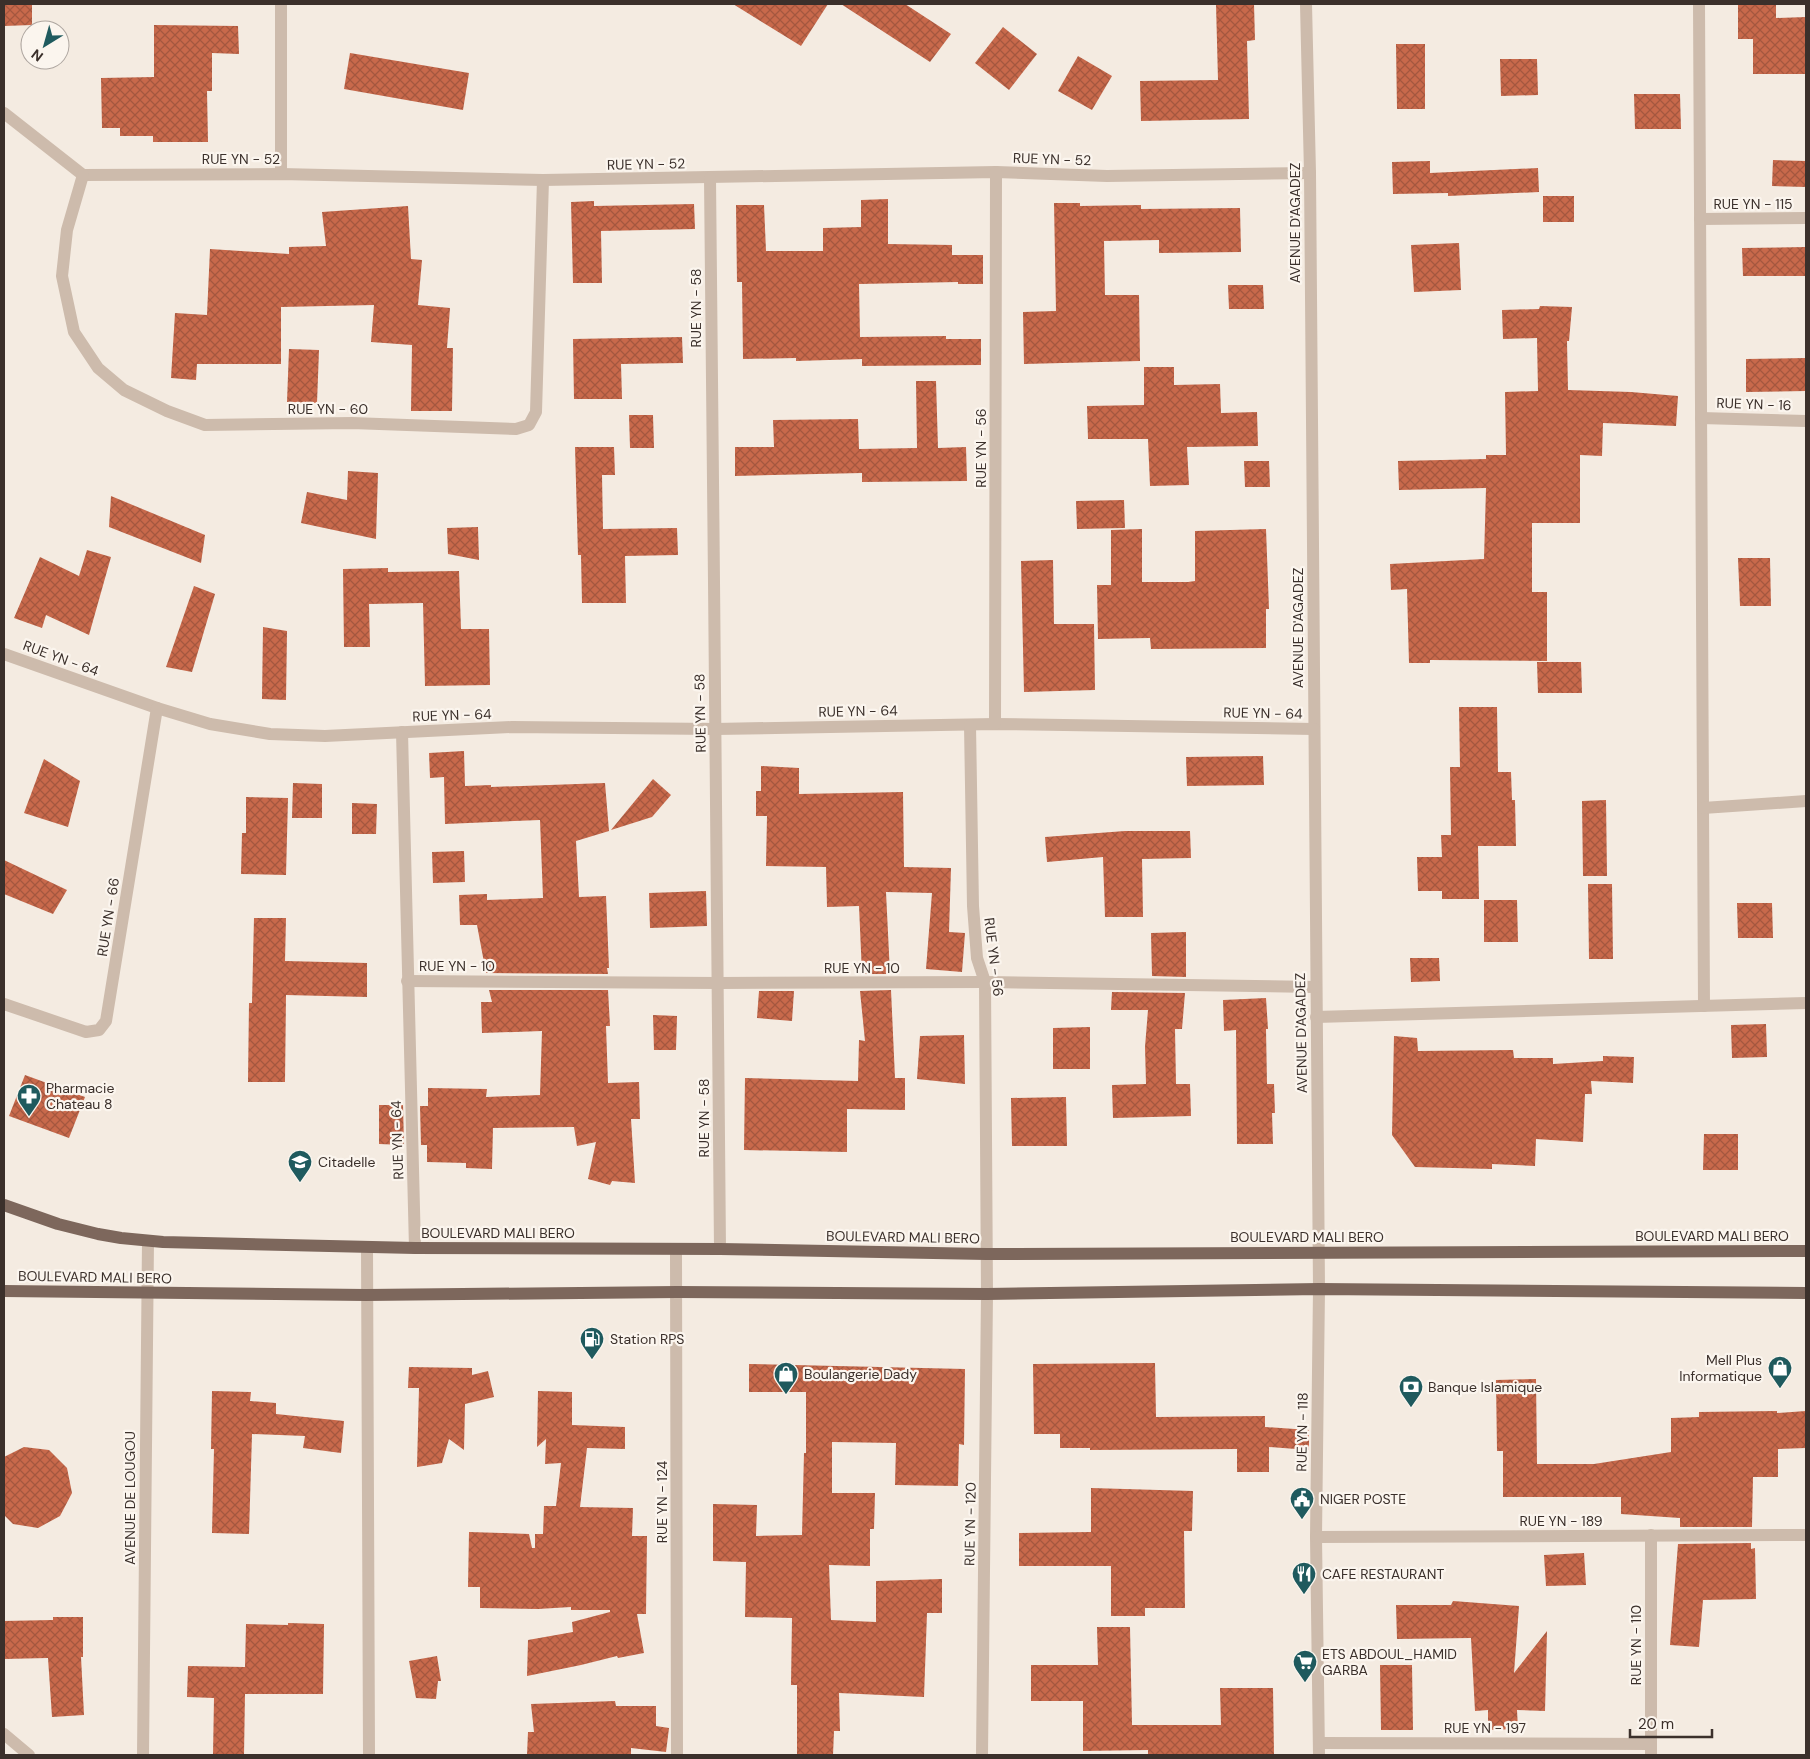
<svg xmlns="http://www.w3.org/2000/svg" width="1810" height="1759" font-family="'DM Sans',sans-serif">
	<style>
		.building { fill: url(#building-cross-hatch) }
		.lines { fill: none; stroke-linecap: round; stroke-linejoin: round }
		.minor { stroke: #cdbbac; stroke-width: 12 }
		.primary { stroke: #7d675c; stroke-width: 12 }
		.labels { text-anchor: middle; stroke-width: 4.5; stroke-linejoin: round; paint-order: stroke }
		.street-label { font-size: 14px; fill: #3b302b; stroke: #fbf5ee }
		.poi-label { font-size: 14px; fill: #3b302b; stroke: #fbf5ee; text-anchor: start }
	</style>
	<defs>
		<pattern id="building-cross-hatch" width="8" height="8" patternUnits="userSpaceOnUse" patternTransform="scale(1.25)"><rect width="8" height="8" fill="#c8694b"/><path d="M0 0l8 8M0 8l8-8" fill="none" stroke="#a4573f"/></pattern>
	</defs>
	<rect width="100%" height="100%" fill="#f4ebe1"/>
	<g class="building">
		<polygon points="4,4 32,4 32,25 4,26"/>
		<polygon points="733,4 828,4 801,46"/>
		<polygon points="841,4 905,4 951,34 930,62"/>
		<polygon points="1216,4 1254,4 1255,40 1247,41 1249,119 1141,121 1140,81 1218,80"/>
		<polygon points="1738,4 1776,4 1776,18 1806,17 1806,74 1753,74 1753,39 1738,39"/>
		<polygon points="154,25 238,26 239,54 212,53 212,91 207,91 208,142 153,142 153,136 120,136 120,128 102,128 101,78 154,77"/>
		<polygon points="1003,27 1037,54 1009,90 975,63"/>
		<polygon points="1396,44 1425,44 1425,109 1397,109"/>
		<polygon points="350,53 469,73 463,110 344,89"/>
		<polygon points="1078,56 1112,76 1092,110 1058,91"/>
		<polygon points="1500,59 1537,59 1538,95 1501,96"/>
		<polygon points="1634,94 1680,94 1681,129 1635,129"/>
		<polygon points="1773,160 1806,161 1806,187 1772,186"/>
		<polygon points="1430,161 1430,173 1538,168 1539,192 1448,196 1448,193 1393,194 1392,162"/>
		<rect x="1543" y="196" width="31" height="26"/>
		<polygon points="888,199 888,244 952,245 952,255 983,255 983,284 958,284 958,282 859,284 860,337 946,336 946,339 981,339 981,365 862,366 862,359 796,361 796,358 743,359 742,282 737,282 736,205 764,205 766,251 823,251 823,228 861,227 861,200"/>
		<polygon points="594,201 594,206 694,204 695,229 601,231 602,283 573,283 571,202"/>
		<polygon points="1054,203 1080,203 1080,206 1141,205 1141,209 1240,208 1241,252 1159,253 1159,240 1104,241 1105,295 1139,295 1140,361 1024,364 1023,312 1056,311"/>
		<polygon points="408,206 411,259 422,260 418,305 450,308 447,348 453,348 452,411 411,411 412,345 371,342 374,305 281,307 281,364 197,364 196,380 171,378 175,313 207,315 210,249 289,254 289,247 326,246 322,212"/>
		<polygon points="1459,243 1461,290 1414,292 1411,245"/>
		<polygon points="1806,247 1806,276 1743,276 1742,248"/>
		<polygon points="1228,285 1263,285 1264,309 1229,309"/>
		<polygon points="1540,306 1572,307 1569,341 1567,341 1568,390 1631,392 1678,396 1676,426 1603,423 1602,456 1580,455 1580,523 1532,523 1532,592 1547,592 1547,661 1430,660 1430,663 1409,663 1407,589 1391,590 1390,564 1484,559 1486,488 1399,490 1398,461 1486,459 1486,455 1506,455 1505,392 1538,391 1537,338 1503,339 1502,310 1539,309"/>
		<polygon points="682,337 683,363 621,364 622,399 574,399 573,339"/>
		<polygon points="289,349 319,350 317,403 287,402"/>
		<polygon points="1806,358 1806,391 1746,392 1746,359"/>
		<polygon points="1144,367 1174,367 1174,385 1220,384 1221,413 1257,412 1258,446 1187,447 1189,485 1150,486 1148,439 1088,439 1087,406 1144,405"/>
		<polygon points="916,381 936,381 938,448 966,447 967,481 862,482 862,473 735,476 735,447 774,447 773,420 858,419 859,449 917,448"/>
		<polygon points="629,415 653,415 654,448 630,448"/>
		<polygon points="575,447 614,447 615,475 602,475 603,529 677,528 678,555 625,556 626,603 582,603 581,555 578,555"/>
		<polygon points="1244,461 1269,461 1270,487 1245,487"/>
		<polygon points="348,471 378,473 376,539 301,523 307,492 347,500"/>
		<polygon points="111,496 205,535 201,563 109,527"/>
		<polygon points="1124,500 1125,528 1077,529 1076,501"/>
		<polygon points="478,527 479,560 448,554 447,528"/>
		<polygon points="1142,529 1142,582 1188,582 1195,581 1195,531 1266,529 1269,609 1266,609 1266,648 1151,649 1150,638 1098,639 1097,585 1111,585 1111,530"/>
		<polygon points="87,550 111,557 89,635 46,615 42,628 14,618 40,557 79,576"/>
		<polygon points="1738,558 1770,558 1771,606 1740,606"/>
		<polygon points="1053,560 1054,624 1094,624 1095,690 1024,692 1021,561"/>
		<polygon points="388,568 388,572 459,571 461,629 489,629 490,685 425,686 423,603 369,604 370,647 344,647 343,569"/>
		<polygon points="194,586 215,594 192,672 166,667"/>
		<polygon points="263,627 287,631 286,700 262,699"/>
		<polygon points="1537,662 1581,662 1582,693 1538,693"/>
		<polygon points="1459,707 1497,707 1498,772 1511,772 1512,800 1515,800 1516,846 1478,846 1479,899 1442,899 1442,891 1418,891 1417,857 1442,857 1441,835 1451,835 1450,767 1460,767"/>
		<polygon points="464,751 465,786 491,785 491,787 605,783 609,831 576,841 579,897 606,896 609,968 607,968 608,974 486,973 477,925 460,925 459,895 487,894 487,900 543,898 540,820 445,824 444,777 430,778 429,753"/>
		<polygon points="1263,756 1264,785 1187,786 1186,757"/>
		<polygon points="44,759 80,781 68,827 24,813"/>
		<polygon points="761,766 799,768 799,794 903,792 904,867 951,868 949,932 965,933 962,972 926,969 932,893 886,892 890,974 862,974 859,906 827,907 826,867 766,866 767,816 756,816 756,791 761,791"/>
		<polygon points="653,779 671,795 652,817 611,830"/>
		<polygon points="293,783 322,784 322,818 292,818"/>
		<polygon points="246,797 288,798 286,875 241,874 242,833 246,833"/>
		<polygon points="1606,800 1607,876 1583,876 1582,801"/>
		<polygon points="352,803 377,804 376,834 352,834"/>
		<polygon points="1125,831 1190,831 1191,858 1142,859 1143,917 1105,917 1103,857 1047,862 1045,837"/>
		<polygon points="464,851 465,882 433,883 432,852"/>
		<polygon points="4,860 67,890 53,914 4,894"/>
		<polygon points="1588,884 1612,884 1613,959 1589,959"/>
		<polygon points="706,891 707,926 650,928 649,893"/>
		<polygon points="1484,900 1517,900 1518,942 1484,942"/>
		<polygon points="1737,903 1772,903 1773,938 1738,938"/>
		<polygon points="254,918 286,918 285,961 367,963 367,997 286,995 285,1082 248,1082 249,1003 252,1003"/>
		<polygon points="1186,932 1186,977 1152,976 1151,933"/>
		<polygon points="1410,958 1439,958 1440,981 1411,982"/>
		<polygon points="489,990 608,990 610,1026 606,1026 608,1083 639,1082 640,1119 631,1119 635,1183 612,1181 610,1185 588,1179 596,1142 577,1146 574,1127 493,1128 492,1169 466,1168 466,1163 427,1162 427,1145 421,1145 420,1106 428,1106 428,1088 487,1089 486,1097 540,1095 542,1031 482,1033 481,1002 492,1002"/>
		<polygon points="891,990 895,1078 905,1078 905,1110 847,1109 847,1152 744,1150 745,1078 858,1081 859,1040 865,1041 860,991"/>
		<polygon points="759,991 794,991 792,1021 757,1018"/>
		<polygon points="1112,992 1185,993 1182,1029 1175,1029 1176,1084 1190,1084 1191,1116 1113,1118 1112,1085 1146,1084 1145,1047 1148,1010 1111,1010"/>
		<polygon points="1266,998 1268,1029 1266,1029 1267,1084 1274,1084 1275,1113 1272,1113 1273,1144 1237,1144 1236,1030 1224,1031 1223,1000"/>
		<polygon points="653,1015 677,1016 676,1050 654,1050"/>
		<polygon points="1766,1024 1767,1057 1732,1058 1731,1025"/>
		<polygon points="1090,1027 1090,1069 1053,1069 1053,1028"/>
		<polygon points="964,1035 965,1084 917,1079 920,1036"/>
		<polygon points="1394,1036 1417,1038 1418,1051 1513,1050 1514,1058 1553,1058 1553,1064 1603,1061 1603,1056 1634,1057 1633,1083 1591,1081 1592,1094 1585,1094 1583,1142 1536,1139 1535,1166 1492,1164 1492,1169 1415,1167 1392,1135"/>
		<polygon points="25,1075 85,1097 69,1138 9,1116"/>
		<polygon points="1066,1097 1067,1146 1012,1146 1011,1098"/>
		<polygon points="379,1105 403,1105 404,1145 379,1144"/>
		<polygon points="1704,1134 1738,1134 1738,1170 1703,1170"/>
		<polygon points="1155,1363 1156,1417 1265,1416 1265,1427 1309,1430 1309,1450 1269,1447 1269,1472 1237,1472 1237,1449 1090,1450 1090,1448 1060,1448 1060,1434 1034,1434 1033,1364"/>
		<polygon points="749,1364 965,1369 964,1445 959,1444 958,1486 895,1485 896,1443 832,1442 832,1493 875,1493 874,1529 870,1529 870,1566 829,1565 831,1620 876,1622 876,1581 942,1579 942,1613 927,1613 924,1697 839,1693 840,1731 834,1731 833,1755 797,1755 797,1685 791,1685 792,1618 745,1617 746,1562 713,1561 713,1504 757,1505 756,1536 802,1535 804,1453 806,1453 806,1392 749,1392"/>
		<polygon points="409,1367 472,1368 472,1375 488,1371 494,1397 465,1404 464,1450 449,1439 442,1463 417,1467 419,1388 408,1388"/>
		<polygon points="1536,1379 1537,1464 1594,1464 1671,1452 1671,1418 1699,1417 1699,1412 1777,1411 1777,1413 1806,1411 1806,1448 1778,1449 1778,1477 1753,1477 1752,1527 1680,1527 1680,1518 1621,1514 1621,1497 1503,1497 1503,1451 1497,1451 1496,1380"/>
		<polygon points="212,1391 251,1392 250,1401 276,1403 276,1414 344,1421 341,1453 303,1448 305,1436 252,1434 249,1534 212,1533 214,1449 211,1449"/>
		<polygon points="538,1391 572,1392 572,1425 625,1427 625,1449 587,1448 580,1507 633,1508 632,1536 647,1536 646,1614 637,1614 644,1653 618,1658 617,1656 581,1665 527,1676 528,1640 573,1632 572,1622 610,1612 610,1610 571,1610 571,1607 538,1609 480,1608 480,1587 468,1587 469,1532 529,1534 532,1548 535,1548 535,1534 543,1534 544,1506 556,1506 561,1463 545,1464 546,1439 537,1447"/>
		<polygon points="24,1447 49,1450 67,1468 72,1493 60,1516 38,1528 13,1524 4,1515 4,1457"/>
		<polygon points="1091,1488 1193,1491 1192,1531 1184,1531 1185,1608 1145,1608 1145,1616 1111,1616 1111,1566 1019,1566 1019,1533 1091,1532"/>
		<polygon points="1751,1543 1751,1549 1755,1548 1756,1599 1703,1600 1699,1647 1670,1645 1678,1544"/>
		<polygon points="1584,1553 1586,1585 1546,1586 1544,1555"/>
		<polygon points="1453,1601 1519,1606 1514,1673 1547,1631 1545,1711 1517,1710 1518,1729 1488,1730 1488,1710 1475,1711 1471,1638 1397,1639 1396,1605 1451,1605"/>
		<polygon points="53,1617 83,1617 83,1657 81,1657 84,1715 52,1717 48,1658 4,1659 4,1621 53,1620"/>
		<polygon points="288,1623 324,1624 323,1694 245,1694 244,1755 213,1755 214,1698 187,1697 188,1666 245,1667 246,1624 288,1625"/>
		<polygon points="1097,1627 1130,1627 1132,1725 1221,1725 1220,1688 1273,1688 1274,1755 1148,1755 1148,1750 1083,1751 1083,1701 1031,1701 1031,1665 1098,1665"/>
		<polygon points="437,1656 441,1681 438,1681 436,1699 416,1698 409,1661"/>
		<polygon points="1380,1665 1412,1665 1413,1730 1381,1730"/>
		<polygon points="615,1701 616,1706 656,1706 656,1726 669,1728 666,1752 631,1748 631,1755 527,1755 528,1732 534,1732 531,1704"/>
	</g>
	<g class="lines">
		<g class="minor">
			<polyline points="1306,4 1310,173 1319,1289 1316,1537 1319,1755"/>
			<polyline points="1699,4 1704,1006"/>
			<polyline points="4,113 83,175 281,174 543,180 996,172 1107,176 1310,173"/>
			<polyline points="281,174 281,4"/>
			<polyline points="83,175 67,230 62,276 74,332 98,368 124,390 167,411 205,425 352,423 516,429 529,425 536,412 543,180"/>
			<path d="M 710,178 C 713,535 718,892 720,1249"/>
			<polyline points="1700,219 1806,218"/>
			<polyline points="1701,418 1806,421"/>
			<polyline points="4,654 157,708 210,724 270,734 325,736 512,727 715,729 995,724 1314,729"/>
			<polyline points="995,724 996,172"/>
			<polyline points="970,725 973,906 977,958 985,982 987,1294 982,1755"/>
			<polyline points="402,732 415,1248"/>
			<polyline points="1703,808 1806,801"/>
			<polyline points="407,981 719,983 985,982 1316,987"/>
			<polyline points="4,1004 86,1032 99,1030 106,1021 157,708"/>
			<polyline points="1316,1017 1806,1003"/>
			<polyline points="367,1247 369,1755"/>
			<polyline points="676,1249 677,1755"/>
			<polyline points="1316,1537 1806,1535"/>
			<polyline points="4,1734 29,1755"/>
			<polyline points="1320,1743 1651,1744"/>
			<polyline points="143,1755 148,1241"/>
			<polyline points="1651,1755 1651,1535"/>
		</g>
		<g class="primary">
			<polyline points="4,1205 58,1224 98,1234 121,1238 163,1242 415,1248 720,1249 986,1254 1806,1251"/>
			<polyline points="4,1291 366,1295 677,1292 987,1294 1319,1289 1806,1293"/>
		</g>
	</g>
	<defs>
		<symbol id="pharmacy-pin" viewBox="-11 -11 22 30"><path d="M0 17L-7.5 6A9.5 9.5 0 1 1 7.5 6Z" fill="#1f5a5e" stroke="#fbf5ee"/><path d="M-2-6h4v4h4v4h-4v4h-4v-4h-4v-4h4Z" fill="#fff"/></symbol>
		<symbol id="university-pin" viewBox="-11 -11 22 30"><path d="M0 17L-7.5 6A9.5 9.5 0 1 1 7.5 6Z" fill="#1f5a5e" stroke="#fbf5ee"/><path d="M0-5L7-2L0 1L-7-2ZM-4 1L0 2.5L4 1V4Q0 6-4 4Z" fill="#fff"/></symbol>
		<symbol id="fuel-pin" viewBox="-11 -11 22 30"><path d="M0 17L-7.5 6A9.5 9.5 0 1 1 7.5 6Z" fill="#1f5a5e" stroke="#fbf5ee"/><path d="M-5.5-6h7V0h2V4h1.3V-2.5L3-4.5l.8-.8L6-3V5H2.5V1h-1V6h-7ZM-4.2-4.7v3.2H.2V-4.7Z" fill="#fff"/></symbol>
		<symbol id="shop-pin" viewBox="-11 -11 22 30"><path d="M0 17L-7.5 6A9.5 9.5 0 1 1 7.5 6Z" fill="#1f5a5e" stroke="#fbf5ee"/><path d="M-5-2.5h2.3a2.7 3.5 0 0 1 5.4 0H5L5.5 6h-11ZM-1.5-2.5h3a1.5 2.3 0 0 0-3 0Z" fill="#fff"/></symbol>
		<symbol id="bank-pin" viewBox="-11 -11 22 30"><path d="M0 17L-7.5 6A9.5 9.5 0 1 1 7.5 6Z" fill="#1f5a5e" stroke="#fbf5ee"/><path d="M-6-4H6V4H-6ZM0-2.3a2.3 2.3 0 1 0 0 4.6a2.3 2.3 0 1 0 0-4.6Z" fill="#fff"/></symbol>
		<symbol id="civic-pin" viewBox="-11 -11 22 30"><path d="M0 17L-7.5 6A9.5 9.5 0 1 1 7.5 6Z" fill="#1f5a5e" stroke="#fbf5ee"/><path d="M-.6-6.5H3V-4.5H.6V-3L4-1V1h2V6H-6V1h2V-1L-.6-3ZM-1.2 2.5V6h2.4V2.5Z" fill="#fff"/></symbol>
		<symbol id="restaurant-pin" viewBox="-11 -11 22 30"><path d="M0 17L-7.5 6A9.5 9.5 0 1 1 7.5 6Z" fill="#1f5a5e" stroke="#fbf5ee"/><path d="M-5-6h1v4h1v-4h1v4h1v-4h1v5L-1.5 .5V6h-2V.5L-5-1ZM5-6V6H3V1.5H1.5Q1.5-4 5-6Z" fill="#fff"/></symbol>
		<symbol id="supermarket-pin" viewBox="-11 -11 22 30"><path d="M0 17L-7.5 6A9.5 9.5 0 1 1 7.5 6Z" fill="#1f5a5e" stroke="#fbf5ee"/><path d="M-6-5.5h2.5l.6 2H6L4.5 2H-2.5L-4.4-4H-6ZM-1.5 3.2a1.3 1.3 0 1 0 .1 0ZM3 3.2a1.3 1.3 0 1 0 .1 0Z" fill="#fff"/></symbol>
	</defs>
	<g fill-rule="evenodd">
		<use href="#pharmacy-pin" x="15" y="1082" width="28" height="38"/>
		<use href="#university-pin" x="286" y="1148" width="28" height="38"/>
		<use href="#fuel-pin" x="578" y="1325" width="28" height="38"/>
		<use href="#shop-pin" x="1766" y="1354" width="28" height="38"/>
		<use href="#shop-pin" x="772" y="1360" width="28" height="38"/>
		<use href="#bank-pin" x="1397" y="1373" width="28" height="38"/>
		<use href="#civic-pin" x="1288" y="1485" width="28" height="38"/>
		<use href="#restaurant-pin" x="1290" y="1560" width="28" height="38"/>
		<use href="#supermarket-pin" x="1291" y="1648" width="28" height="38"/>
	</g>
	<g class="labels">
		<g class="street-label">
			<text x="241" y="164">RUE YN - 52</text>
			<text transform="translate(1052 159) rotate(2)" y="5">RUE YN - 52</text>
			<text transform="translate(646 164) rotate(-1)" y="5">RUE YN - 52</text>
			<text x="1753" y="209">RUE YN - 115</text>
			<text transform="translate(1295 223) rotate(-90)" y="5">AVENUE D'AGADEZ</text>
			<text transform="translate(696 308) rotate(-90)" y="5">RUE YN - 58</text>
			<text transform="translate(1754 404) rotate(2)" y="5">RUE YN - 16</text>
			<text x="328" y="414">RUE YN - 60</text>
			<text transform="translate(981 448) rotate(-90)" y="5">RUE YN - 56</text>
			<text transform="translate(1298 628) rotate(-90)" y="5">AVENUE D'AGADEZ</text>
			<text transform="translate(61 658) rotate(20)" y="5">RUE YN - 64</text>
			<text transform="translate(858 711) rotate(-1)" y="5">RUE YN - 64</text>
			<text transform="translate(700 713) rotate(-91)" y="5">RUE YN - 58</text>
			<text transform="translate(1263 713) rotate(1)" y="5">RUE YN - 64</text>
			<text transform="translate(452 715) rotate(-2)" y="5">RUE YN - 64</text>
			<text transform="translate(108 917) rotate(-81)" y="5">RUE YN - 66</text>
			<text transform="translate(994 957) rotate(83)" y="5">RUE YN - 56</text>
			<text x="457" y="971">RUE YN - 10</text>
			<text x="862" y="973">RUE YN - 10</text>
			<text transform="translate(1301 1033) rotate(-91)" y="5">AVENUE D'AGADEZ</text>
			<text transform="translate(704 1118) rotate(-90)" y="5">RUE YN - 58</text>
			<text transform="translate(397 1140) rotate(-92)" y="5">RUE YN - 64</text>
			<text x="498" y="1238">BOULEVARD MALI BERO</text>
			<text x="1712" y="1241">BOULEVARD MALI BERO</text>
			<text transform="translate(903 1237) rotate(1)" y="5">BOULEVARD MALI BERO</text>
			<text x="1307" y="1242">BOULEVARD MALI BERO</text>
			<text transform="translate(95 1277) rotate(1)" y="5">BOULEVARD MALI BERO</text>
			<text transform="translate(1302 1432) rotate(-89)" y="5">RUE YN - 118</text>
			<text transform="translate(130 1498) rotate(-90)" y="5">AVENUE DE LOUGOU</text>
			<text transform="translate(662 1502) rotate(-90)" y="5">RUE YN - 124</text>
			<text x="1561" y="1526">RUE YN - 189</text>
			<text transform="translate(970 1524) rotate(-89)" y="5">RUE YN - 120</text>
			<text transform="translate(1636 1645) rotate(-90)" y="5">RUE YN - 110</text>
			<text x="1485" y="1733">RUE YN - 197</text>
		</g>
		<g class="poi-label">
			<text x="46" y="1093">Pharmacie<tspan x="46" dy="16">Chateau 8</tspan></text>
			<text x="318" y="1167">Citadelle</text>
			<text x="610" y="1344">Station RPS</text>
			<text x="1762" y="1365" text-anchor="end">Mell Plus<tspan x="1762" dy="16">Informatique</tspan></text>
			<text x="804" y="1379">Boulangerie Dady</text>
			<text x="1428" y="1392">Banque Islamique</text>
			<text x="1320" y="1504">NIGER POSTE</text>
			<text x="1322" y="1579">CAFE RESTAURANT</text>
			<text x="1322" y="1659">ETS ABDOUL_HAMID<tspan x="1322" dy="16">GARBA</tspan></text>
		</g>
	</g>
	<rect width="1810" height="1759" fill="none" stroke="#3b302b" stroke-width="10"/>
	<g transform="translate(45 45) rotate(217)"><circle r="24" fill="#fbf5ee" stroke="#aea6a0"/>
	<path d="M0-4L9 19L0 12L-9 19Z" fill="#1f5a5e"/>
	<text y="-8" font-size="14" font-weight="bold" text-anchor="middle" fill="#3b302b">N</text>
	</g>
	<path d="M1630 1729v8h82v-8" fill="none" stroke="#3b302b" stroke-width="2.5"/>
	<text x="1638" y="1729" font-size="15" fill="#3b302b" stroke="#fbf5ee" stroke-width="4" paint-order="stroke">20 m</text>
</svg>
